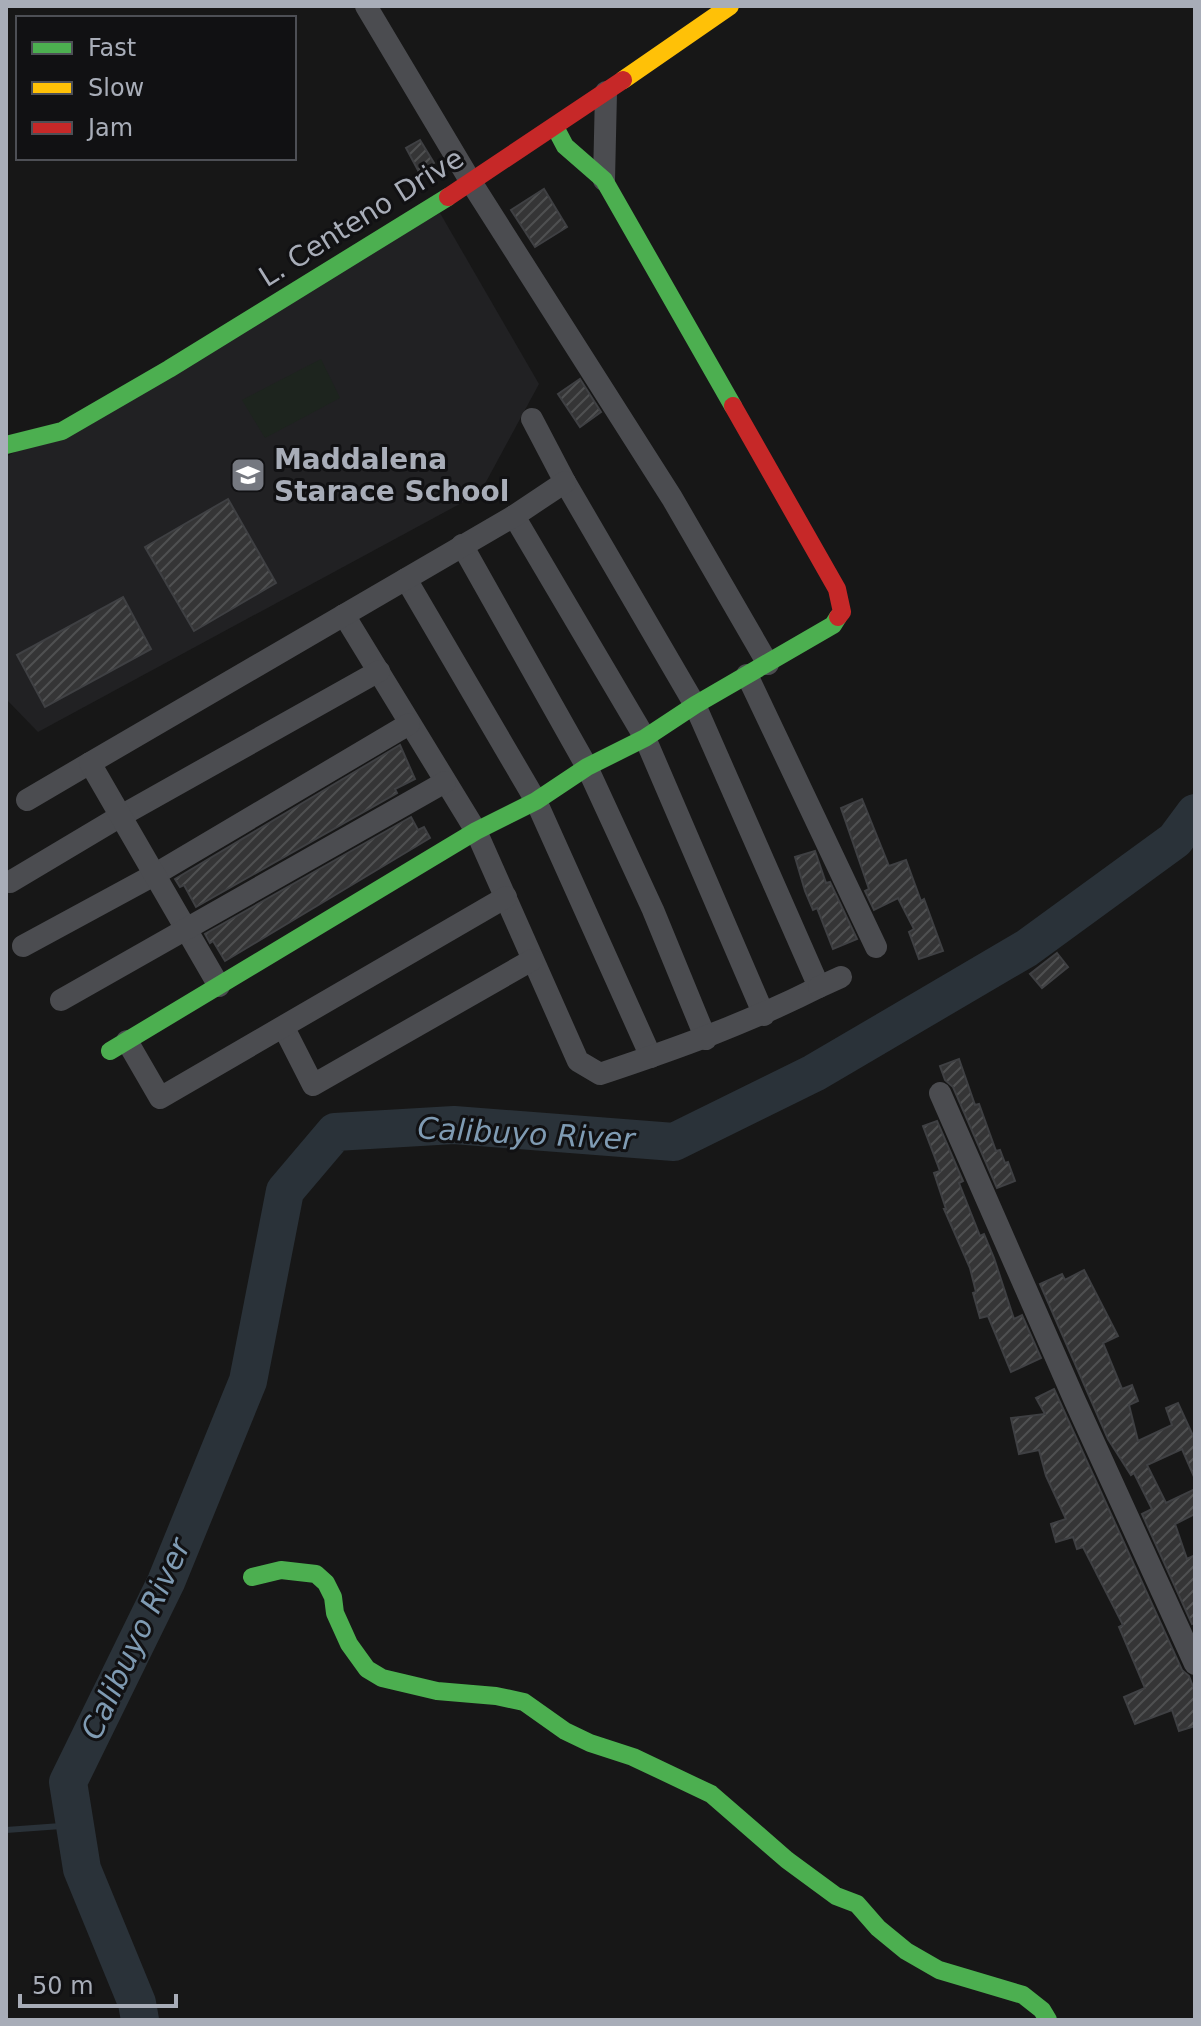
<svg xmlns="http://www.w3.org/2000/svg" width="1201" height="2026" font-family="'DejaVu Sans',sans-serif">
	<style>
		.built { fill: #212123 }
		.grass { fill: #1d241e }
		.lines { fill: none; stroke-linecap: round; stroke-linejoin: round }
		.stream { stroke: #2a3239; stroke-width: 6 }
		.river { stroke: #2a3239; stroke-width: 38 }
		.building { fill: url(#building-hatch); stroke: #3f4043; stroke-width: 2 }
		.street { stroke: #4b4c50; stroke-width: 22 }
		.fast { stroke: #4caf50; stroke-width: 18 }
		.slow { stroke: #ffc107; stroke-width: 18 }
		.jam { stroke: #c62828; stroke-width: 18 }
		.labels { text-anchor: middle; stroke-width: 6; stroke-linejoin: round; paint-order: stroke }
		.street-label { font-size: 28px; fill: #a8adb8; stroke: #111113 }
		.poi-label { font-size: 28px; font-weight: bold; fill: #a8adb8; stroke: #111113; text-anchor: start }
		.water-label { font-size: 30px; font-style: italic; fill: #7f9bb3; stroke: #111113 }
	</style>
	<defs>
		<pattern id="building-hatch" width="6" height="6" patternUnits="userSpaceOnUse" patternTransform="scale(2)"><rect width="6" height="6" fill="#353536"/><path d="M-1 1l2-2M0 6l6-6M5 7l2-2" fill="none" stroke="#4f5051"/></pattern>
	</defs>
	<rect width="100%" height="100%" fill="#171717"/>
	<polygon class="built" points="440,213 539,384 480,493 38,732 6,699 6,457"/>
	<polygon class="grass" points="321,359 340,398 265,438 242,400"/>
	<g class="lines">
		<polyline class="stream" points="6,1830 75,1825"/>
		<polyline class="river" points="140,2020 137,2003 82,1869 68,1782 166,1582 248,1381 285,1191 335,1132 454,1125 674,1142 814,1073 1027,948 1175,840 1195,813"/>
	</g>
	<g class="building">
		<polygon points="420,140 434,163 419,172 406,148"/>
		<polygon points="544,189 567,227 535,247 511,210"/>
		<polygon points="580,379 601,412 580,427 558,394"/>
		<polygon points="228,499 276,583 194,631 145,547"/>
		<polygon points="123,597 151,649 45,707 17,655"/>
		<polygon points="400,745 415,779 395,789 397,793 196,907 184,885 180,887 175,879"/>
		<polygon points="862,799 889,866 906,860 921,901 924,899 943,951 919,959 909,932 914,929 898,898 874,910 865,891 869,889 841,808"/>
		<polygon points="411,817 418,830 424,827 430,838 225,961 213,941 210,943 205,934"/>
		<polygon points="815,851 826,883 830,882 857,939 833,949 817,908 813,910 805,891 795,857"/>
		<polygon points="1057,953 1068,967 1042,988 1030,974"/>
		<polygon points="959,1059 975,1105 979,1104 996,1151 1000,1150 1005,1163 1008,1162 1015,1181 997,1188 953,1087 945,1080 940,1066"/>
		<polygon points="937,1121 963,1181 959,1183 980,1236 984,1234 994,1258 1014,1319 1022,1315 1041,1358 1011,1372 988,1316 980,1318 973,1293 976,1292 970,1268 944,1209 946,1209 934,1173 940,1171 923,1126"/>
		<polygon points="1084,1270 1118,1336 1103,1343 1122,1389 1132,1385 1138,1401 1129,1405 1138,1441 1172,1425 1166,1408 1178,1403 1195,1440 1195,1479 1182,1449 1147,1465 1166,1503 1195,1489 1195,1514 1175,1524 1187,1559 1195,1555 1195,1623 1192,1624 1142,1514 1152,1509 1134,1473 1131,1475 1108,1439 1040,1284 1062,1274 1065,1280"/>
		<polygon points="1054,1389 1182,1670 1189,1676 1195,1692 1195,1726 1179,1731 1172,1710 1135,1724 1124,1697 1145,1688 1119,1627 1123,1625 1083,1547 1077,1549 1073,1537 1056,1542 1051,1524 1066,1519 1046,1476 1039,1450 1019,1454 1011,1418 1045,1414 1036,1398"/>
	</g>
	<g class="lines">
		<g class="street">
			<polyline points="366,6 471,182 672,498 768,664"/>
			<polyline points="604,180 606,92"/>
			<polyline points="514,516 645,738 764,1015"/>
			<polyline points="462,545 587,767 653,910 706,1039"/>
			<polyline points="406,579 536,801 651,1057"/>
			<path d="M 344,615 L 476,831 L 578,1061 L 600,1074 C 675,1049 748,1023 819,987 L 695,705 L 565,482 L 532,419"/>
			<polyline points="747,675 876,947"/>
			<polyline points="27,800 90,763"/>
			<polyline points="10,882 119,817 379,671"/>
			<polyline points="23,946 154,875 409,724"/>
			<polyline points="219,986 90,763 514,516 565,482"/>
			<polyline points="819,987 841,977"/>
			<polyline points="61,1000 445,782"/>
			<polyline points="284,1028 313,1085 532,960"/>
			<polyline points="127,1041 160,1098 506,897"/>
			<polyline points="940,1093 1075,1401 1195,1664"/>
		</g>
		<g class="fast">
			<polyline points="555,127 565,146 604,180 733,406"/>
			<polyline points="6,445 62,431 169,369 448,197"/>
			<polyline points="110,1051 476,831 536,801 587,767 645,738 695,705 833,625 838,617"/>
			<polyline points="252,1577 281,1570 316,1574 326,1583 333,1597 335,1613 349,1644 367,1669 382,1678 437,1691 496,1696 524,1702 565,1731 590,1743 633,1757 711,1794 787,1860 836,1896 857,1904 878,1928 906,1951 939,1970 1023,1995 1042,2010 1048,2020"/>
		</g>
		<polyline class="slow" points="623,80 730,6"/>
		<g class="jam">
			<polyline points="448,197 623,80"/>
			<polyline points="733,406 837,589 842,612 838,617"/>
		</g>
	</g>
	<defs>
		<symbol id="school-square" viewBox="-11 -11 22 22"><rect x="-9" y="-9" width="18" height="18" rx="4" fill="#757880" stroke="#111113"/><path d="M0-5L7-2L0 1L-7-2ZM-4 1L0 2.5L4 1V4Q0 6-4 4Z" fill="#fff"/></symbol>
	</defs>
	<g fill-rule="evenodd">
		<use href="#school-square" x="228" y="455" width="40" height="40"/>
	</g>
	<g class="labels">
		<g class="street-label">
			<text transform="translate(361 217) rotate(-32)" y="10">L. Centeno Drive</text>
		</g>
		<g class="poi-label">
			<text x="274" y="469">Maddalena<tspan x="274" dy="32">Starace School</tspan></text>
		</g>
		<g class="water-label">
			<text transform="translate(526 1134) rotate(3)" y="10">Calibuyo River</text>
			<text transform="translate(136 1639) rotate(-65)" y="10">Calibuyo River</text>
		</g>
	</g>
	<rect width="1201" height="2026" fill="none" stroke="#a8adb8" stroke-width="16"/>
	<rect x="16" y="16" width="280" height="144" fill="#111113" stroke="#4d4f55" stroke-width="2"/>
	<rect x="32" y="42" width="40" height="12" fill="#4caf50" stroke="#4d4f55" stroke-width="2"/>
	<text x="88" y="56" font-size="24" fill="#a8adb8">Fast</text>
	<rect x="32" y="82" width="40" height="12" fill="#ffc107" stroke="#4d4f55" stroke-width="2"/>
	<text x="88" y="96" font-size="24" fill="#a8adb8">Slow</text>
	<rect x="32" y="122" width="40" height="12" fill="#c62828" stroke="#4d4f55" stroke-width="2"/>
	<text x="88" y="136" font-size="24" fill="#a8adb8">Jam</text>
	<path d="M20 1994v12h156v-12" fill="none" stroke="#a8adb8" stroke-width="4"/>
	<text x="32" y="1994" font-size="24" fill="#a8adb8" stroke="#111113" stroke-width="6" paint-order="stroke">50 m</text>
</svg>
